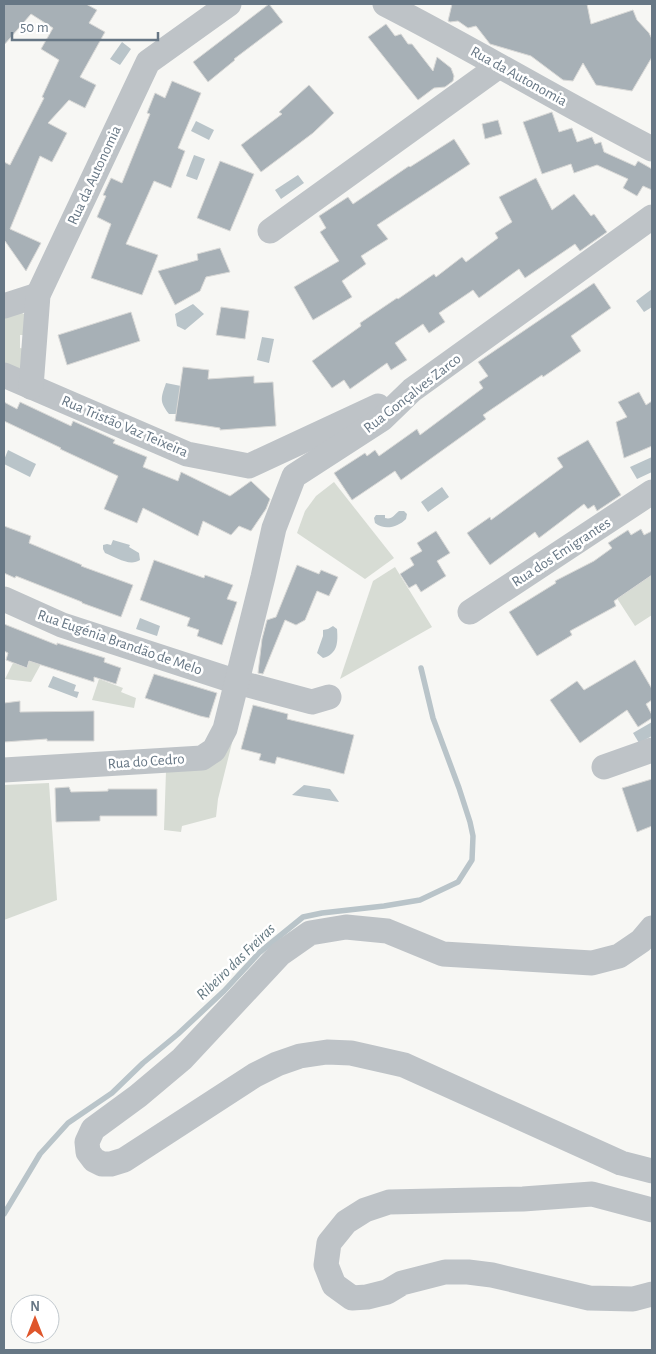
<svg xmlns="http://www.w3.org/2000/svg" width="656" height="1354" font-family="'Alegreya Sans',sans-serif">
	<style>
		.green { fill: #d7dcd4 }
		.water { fill: #b9c4c9 }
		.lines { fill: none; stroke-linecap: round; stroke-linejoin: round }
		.stream { stroke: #b9c4c9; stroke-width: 5.5 }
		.building { fill: #a7b0b6; stroke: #d9d9d7 }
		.minor { stroke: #bec3c7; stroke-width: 25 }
		.labels { text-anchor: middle; stroke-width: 5; stroke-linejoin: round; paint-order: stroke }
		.street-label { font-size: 15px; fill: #677785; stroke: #fff }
		.water-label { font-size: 16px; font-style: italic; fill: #637881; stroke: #fff }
	</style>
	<rect width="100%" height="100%" fill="#f7f7f4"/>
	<g class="green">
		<polygon points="20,312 24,314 25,335 20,335 20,348 25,349 22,367 18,369 4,365 4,316"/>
		<polygon points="334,482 394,558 365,579 297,533 305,511 316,496"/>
		<polygon points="395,567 432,627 340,679 373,581"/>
		<polygon points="652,575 652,615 635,626 607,583 611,580 622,595"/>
		<polygon points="31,657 42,662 31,682 5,679 13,663 27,668"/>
		<polygon points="99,679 123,688 121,692 136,698 134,708 92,700"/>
		<polygon points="233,739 218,799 216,817 182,826 181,832 164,830 166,771"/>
		<polygon points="49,783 57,900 4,920 4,785"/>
	</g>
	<g class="water">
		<polygon points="122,42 131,49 120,65 110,59"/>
		<polygon points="196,121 214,130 209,140 191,131"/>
		<polygon points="194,155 205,159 197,180 186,176"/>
		<polygon points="298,175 304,183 281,199 275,190"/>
		<polygon points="652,289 652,307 644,312 636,301"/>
		<polygon points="193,304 204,314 185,330 177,326 175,314"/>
		<polygon points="262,337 274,339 269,363 257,360"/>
		<path d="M 166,383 L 191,388 L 176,414 L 169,414 C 159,401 161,398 166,383 Z"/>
		<polygon points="8,450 36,464 30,477 4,464 4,460"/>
		<polygon points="652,457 652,472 637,479 630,467"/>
		<polygon points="442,487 449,497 428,512 421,502"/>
		<path d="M 399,511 L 404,511 L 407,514 L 406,519 C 398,527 385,531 375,523 L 374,518 L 376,515 L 385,515 L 385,518 C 392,520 394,515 399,511 Z"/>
		<path d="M 113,540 L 130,545 L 129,547 L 139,553 L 140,560 C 130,567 115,557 105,553 L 103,549 L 103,545 L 107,544 L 111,545 Z"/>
		<polygon points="140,618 160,626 157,636 136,629"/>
		<path d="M 333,626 L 337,629 C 338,642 338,654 323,658 L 317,653 L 323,636 L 323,630 L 328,629 Z"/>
		<polygon points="53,676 76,685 74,691 79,692 77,698 48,687"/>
		<polygon points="652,722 652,736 639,743 633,733"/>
		<polygon points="304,785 330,789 339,802 292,795"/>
	</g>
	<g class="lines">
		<polyline class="stream" points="4,1214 40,1154 68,1123 112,1093 143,1063 178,1034 224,991 260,952 303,917 322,913 384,906 420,900 458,882 472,860 473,836 470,822 459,788 433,718 421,668"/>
	</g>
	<g class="building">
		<polygon points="4,4 86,4 97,10 89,23 105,32 80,77 96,85 85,108 69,100 48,123 67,133 52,162 40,156 10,229 41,243 26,271 5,241 4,244 4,162 10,165 44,98 42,97 59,60 41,49 53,28 31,14 4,45"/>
		<polygon points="269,4 283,22 234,59 235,60 208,82 193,62"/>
		<polygon points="452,4 587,4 591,24 633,10 637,20 649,33 652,39 652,57 632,91 596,85 583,63 573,81 563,80 531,56 490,44 476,26 468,28 458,21 450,22 448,21"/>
		<polygon points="386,24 395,36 401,34 408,44 412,44 433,71 437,57 451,68 454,76 453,81 445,87 434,88 418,100 368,37"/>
		<polygon points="172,81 201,93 178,148 185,151 171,188 154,181 126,244 158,255 142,295 91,278 111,224 97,217 106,196 103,195 111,178 122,183 150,114 147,113 155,93 165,98"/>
		<polygon points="309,85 334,113 313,133 261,172 241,145 282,114 279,112"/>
		<polygon points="552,112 559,132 572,128 577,142 592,137 595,144 601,142 604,152 635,166 638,161 652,169 652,190 643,186 637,196 623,188 628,179 597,165 574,173 571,164 542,174 523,122"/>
		<polygon points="498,120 502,134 485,139 482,124"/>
		<polygon points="454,139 470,164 377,225 388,239 361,256 366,264 342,281 352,297 313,320 294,287 339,261 320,232 326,228 319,216 348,197 353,204 409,166 410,167"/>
		<polygon points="220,161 254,174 230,231 197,218"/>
		<polygon points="536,178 552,210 574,194 591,216 594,214 607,232 580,251 575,244 525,278 519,269 479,298 473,290 439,313 445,322 429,333 423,324 395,343 407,360 391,370 387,363 350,389 344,380 332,388 312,361 361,326 360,323 397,298 398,299 434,274 436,277 462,257 466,262 498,238 495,233 512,222 499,197"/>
		<polygon points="220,248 230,272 206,277 200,291 175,305 158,271 198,260 197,254"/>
		<polygon points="594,283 611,308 571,336 581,351 543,377 542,375 483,415 486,419 401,480 395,471 352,500 334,473 365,453 367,456 375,450 379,456 417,429 420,435 483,388 479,382 488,376 478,362"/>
		<polygon points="221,307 249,311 245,339 216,335"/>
		<polygon points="131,312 140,341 67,365 58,335"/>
		<polygon points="183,367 209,370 208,379 254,376 254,383 273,382 276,426 220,430 220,428 175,421"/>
		<polygon points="639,392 646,405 652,401 652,446 624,458 616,422 627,417 618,402"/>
		<polygon points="4,402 17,409 20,402 71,426 73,421 115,440 113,443 147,457 143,467 178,481 181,472 230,496 251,481 270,499 266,509 251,531 239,526 231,535 203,521 198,536 143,508 137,523 104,509 118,476 60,449 61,448 4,421"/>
		<polygon points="588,440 621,495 597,511 594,505 588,509 584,504 539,538 535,532 490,565 467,533 490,517 491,520 563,467 557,458"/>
		<polygon points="4,526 31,536 29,543 82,565 81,566 133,585 121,617 82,603 82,602 16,576 15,578 4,573"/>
		<polygon points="641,529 644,535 652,531 652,575 614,601 616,606 570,631 572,635 537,656 509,612 556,583 555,581 594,561 612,548 608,543 628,530 631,535"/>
		<polygon points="436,531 450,553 437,561 446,576 421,592 416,584 409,588 400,574 414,565 410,558 422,551 417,543"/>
		<polygon points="154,560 204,578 205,575 233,585 227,599 237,602 222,645 197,636 199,630 187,626 190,618 140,600"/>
		<polygon points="297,565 319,574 321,570 338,577 329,596 317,591 305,620 296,625 285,620 263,674 258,673 262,639 267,620 276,617"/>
		<polygon points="4,624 57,645 57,643 105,658 104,662 121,668 116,684 94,677 94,682 29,661 27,668 6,660 8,653 4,651"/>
		<polygon points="635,660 652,689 652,700 646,704 652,715 652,718 638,727 627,710 580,743 550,700 577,681 584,690"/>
		<polygon points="154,674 217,693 209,718 200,716 145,698"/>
		<polygon points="20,701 20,712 94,711 94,741 47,741 47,739 4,742 4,703"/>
		<polygon points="253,705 288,714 287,719 354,735 344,774 277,757 275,764 259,760 261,754 241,749"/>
		<polygon points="652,779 652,826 637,832 622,788"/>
		<polygon points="69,787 71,792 108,791 108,789 157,789 157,816 100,816 100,821 56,822 55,788"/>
	</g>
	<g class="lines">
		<g class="minor">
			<path d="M 385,4 C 475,50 562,103 652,149"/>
			<polyline points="270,231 499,66"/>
			<polyline points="4,306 38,295"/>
			<polyline points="4,375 187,454 249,466 378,406"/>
			<polyline points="31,387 38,295 148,62 229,4"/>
			<polyline points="4,599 62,625 237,682 312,702 329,697"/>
			<polyline points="470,612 652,492"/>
			<polyline points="604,767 652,750"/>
			<polyline points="4,770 202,758 214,750 225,729 263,577 274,528 294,476 382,419 412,390 652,217"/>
			<polyline points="652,928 641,941 619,956 592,963 443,954 387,931 346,927 310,933 280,954 182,1059 138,1096 93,1129 87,1142 88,1152 94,1160 102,1164 111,1164 124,1160 255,1075 277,1064 300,1056 327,1052 351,1053 404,1065 621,1163 652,1171"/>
			<polyline points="652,1210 592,1194 523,1199 389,1202 365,1210 346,1222 329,1243 326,1265 334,1285 352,1298 367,1297 387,1292 402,1283 445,1272 468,1272 492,1275 589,1298 633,1299 652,1294"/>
		</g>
	</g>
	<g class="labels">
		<g class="street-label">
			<text transform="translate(519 76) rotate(29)" y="5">Rua da Autonomia</text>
			<text transform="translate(94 175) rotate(-65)" y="5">Rua da Autonomia</text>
			<text transform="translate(412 393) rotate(-38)" y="5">Rua Gonçalves Zarco</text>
			<text transform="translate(125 426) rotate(23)" y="5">Rua Tristão Vaz Teixeira</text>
			<text transform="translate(561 552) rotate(-33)" y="5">Rua dos Emigrantes</text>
			<text transform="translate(120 642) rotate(19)" y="5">Rua Eugénia Brandão de Melo</text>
			<text transform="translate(146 761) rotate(-4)" y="5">Rua do Cedro</text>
		</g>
		<g class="water-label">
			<text transform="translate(235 961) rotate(-44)" y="6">Ribeiro das Freiras</text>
		</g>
	</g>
	<rect width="656" height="1354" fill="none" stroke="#677785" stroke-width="10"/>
	<g transform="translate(35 1319)"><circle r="24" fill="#ffffff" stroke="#c2c9ce"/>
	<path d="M0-4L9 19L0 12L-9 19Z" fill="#df562c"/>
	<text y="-8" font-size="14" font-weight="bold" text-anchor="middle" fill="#677785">N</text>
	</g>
	<path d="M12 32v8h146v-8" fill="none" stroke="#677785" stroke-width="2.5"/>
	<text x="20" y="32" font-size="15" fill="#677785" stroke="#ffffff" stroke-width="4" paint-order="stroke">50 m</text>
</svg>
